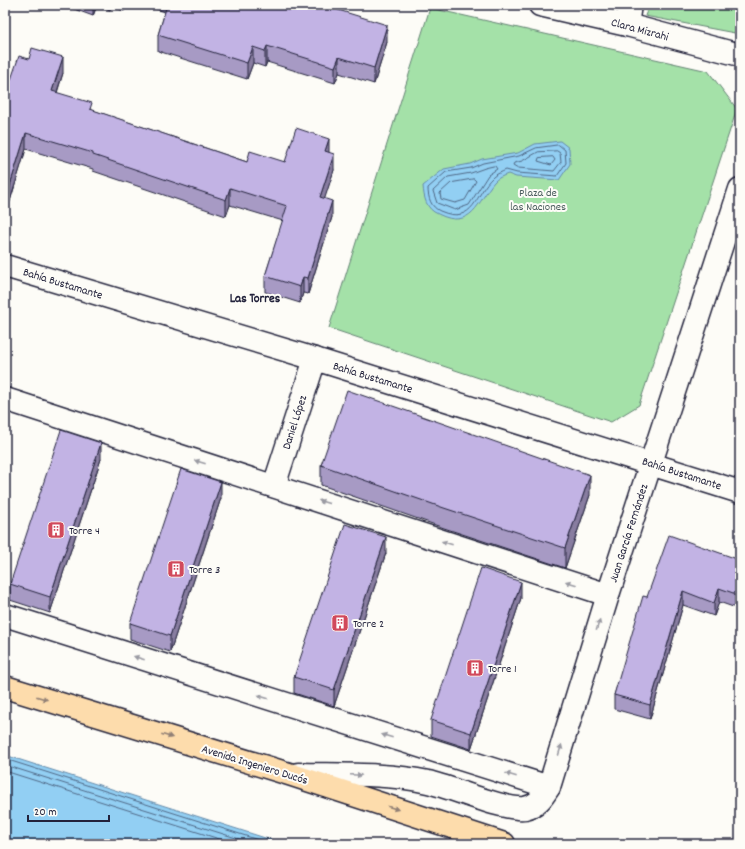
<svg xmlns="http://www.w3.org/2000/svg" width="745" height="849" font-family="Dekko,sans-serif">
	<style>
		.green { fill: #a4e1a8; stroke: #638272 }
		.water { fill: #92cff3; stroke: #658aa9 }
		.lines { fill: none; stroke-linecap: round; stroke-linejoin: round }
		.shore { stroke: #4f6785; stroke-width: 1 }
		.street-casing { stroke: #22223b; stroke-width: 25 }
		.highway-casing { stroke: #22223b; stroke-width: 25 }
		.street { stroke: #fdfcf7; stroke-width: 22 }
		.highway { stroke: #fddcac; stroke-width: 22 }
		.wall { fill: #a79ac4; stroke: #22223b }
		.shaded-wall { fill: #887da0; stroke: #22223b }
		.building { fill: #c2b3e4; stroke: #22223b }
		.oneway { fill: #9a9aa2 }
		.oneway2 { fill: #907f74 }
		.labels { text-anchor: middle; stroke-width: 4; stroke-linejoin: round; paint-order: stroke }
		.street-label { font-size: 12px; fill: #22223b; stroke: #fdfcf7 }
		.park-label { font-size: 12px; fill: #495b5c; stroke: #fdfcf7 }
		.poi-label { font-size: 12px; fill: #22223b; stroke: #fdfcf7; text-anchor: start }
		.neighbourhood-label { font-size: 13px; font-weight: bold; fill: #22223b; stroke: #fdfcf7 }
	</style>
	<rect width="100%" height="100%" fill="#fdfcf7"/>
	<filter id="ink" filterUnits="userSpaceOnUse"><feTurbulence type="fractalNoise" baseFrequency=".025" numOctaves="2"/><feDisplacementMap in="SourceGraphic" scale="8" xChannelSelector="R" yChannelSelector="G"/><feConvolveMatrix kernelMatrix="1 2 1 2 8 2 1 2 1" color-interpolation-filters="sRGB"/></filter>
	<g filter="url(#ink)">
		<g class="green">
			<polygon points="649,5 730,5 740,7 740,34 645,16"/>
			<polygon points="430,8 708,71 737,109 639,405 611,422 329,328"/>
		</g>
		<g class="water">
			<path d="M 560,141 L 569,148 L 570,164 L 559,180 L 516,177 L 508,174 C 503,176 497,178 494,182 C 478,201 472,231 438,214 C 426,209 424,198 423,186 L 444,169 L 470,164 L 482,159 L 518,153 L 535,144 Z"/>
			<polygon points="5,755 284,844 5,844"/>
		</g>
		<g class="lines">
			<g class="shore">
				<path d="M 559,145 L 565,150 L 566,163 L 557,176 L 517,173 L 506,170 C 502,172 496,174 493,177 C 475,193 475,226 440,211 C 431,207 428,198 428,188 L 446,172 L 471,168 L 483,163 L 519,156 L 536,148 Z"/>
				<polygon points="557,151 560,153 561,162 554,171 518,168 513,165 514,163 522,161 538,152"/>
				<polygon points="553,157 555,160 551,165 538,161 539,158"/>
				<polygon points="495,166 497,169 488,175 469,205 455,210 437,203 433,191 448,177 471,173 485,168"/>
				<polygon points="474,179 476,181 465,200 455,203 441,199 440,193 451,183"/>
				<polyline points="5,759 271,844"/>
				<polyline points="5,765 255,844"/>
				<polyline points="5,771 235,844"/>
			</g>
			<defs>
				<g id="street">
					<polyline points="540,5 627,25 740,55"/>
					<polyline points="627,25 630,5"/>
					<polyline points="5,266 315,359 740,492"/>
					<polyline points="5,399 608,595"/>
					<polyline points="274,486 315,359"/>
					<polyline points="5,615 549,787"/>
					<path d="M 298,774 C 341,775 386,773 428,782 C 451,787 505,811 525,808 C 538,805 542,798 549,787 L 608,595 L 740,189"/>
				</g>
				<polyline id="highway" points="5,687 289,774 504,844"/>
			</defs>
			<use href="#street" class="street-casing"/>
			<use href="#highway" class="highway-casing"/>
			<use href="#street" class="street"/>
			<use href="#highway" class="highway"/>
		</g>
		<g class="wall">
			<polygon points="66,5 97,5 93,16 66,6"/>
			<polygon points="97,5 126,5 124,11 111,6 110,10"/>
			<polygon points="145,5 322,5 387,42 374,84 339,73 335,83 267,62 265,67 253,63 247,79 158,51 158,35 165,12"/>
			<polygon points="63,73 57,93 92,110 247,162 285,162 329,152 334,170 324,199 332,217 308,294 303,293 300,303 265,292 265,276 283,221 230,205 226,216 93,171 93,169 26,149 6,214 5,214 5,97"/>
			<polygon points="101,459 50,613 10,600 10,584"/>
			<polygon points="321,465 590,495 565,568 444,528 321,485"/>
			<polygon points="221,498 170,652 130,639 130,623"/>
			<polygon points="386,553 334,706 294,693 294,677"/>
			<polygon points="740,560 736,608 719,602 714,616 683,605 650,719 614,709 614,695 647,597"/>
			<polygon points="521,598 471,749 431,736 431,720"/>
		</g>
		<g class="shaded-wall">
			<polygon points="93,5 97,5 93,16"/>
			<polygon points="124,5 126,5 124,11"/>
			<polygon points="387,25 387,42 374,84 374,68"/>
			<polygon points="267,46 267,62 265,67 265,51"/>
			<polygon points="253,47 253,63 247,79 247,63"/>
			<polygon points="63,57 63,73 52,107 52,91"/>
			<polygon points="339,57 339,73 335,83 335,67"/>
			<polygon points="26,133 26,149 6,214 6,198"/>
			<polygon points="329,139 329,155 325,151"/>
			<polygon points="334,154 334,170 320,213 320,197"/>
			<polygon points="230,188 230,205 226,216 226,200"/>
			<polygon points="332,201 332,217 308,294 308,278"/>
			<polygon points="303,277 303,293 300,303 300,287"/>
			<polygon points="101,443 101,459 50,613 50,597"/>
			<polygon points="590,475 590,495 565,568 565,548"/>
			<polygon points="221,482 221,498 170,652 170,636"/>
			<polygon points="386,537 386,553 334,706 334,690"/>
			<polygon points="740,581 740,595 736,608 736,594"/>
			<polygon points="521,582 521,598 471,749 471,733"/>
			<polygon points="719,588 719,602 714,616 714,603"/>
			<polygon points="683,591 683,605 650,719 650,705"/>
		</g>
		<g class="building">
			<polygon points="167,5 322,5 387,25 374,68 339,57 335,67 267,46 265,51 253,47 247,63 158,35"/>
			<polygon points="32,48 63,57 52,91 92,103 90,109 247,162 250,151 285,162 296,128 329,139 325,151 334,154 320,197 332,201 308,278 303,277 300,287 265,276 287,206 230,188 226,200 93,155 93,153 26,133 6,198 5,198 5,97 19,56 29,59"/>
			<polygon points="347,390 590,475 565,548 444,508 321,465"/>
			<polygon points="61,430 101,443 50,597 10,584"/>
			<polygon points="181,469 221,482 170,636 130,623"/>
			<polygon points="345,524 386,537 334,690 294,677"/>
			<polygon points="669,535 740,560 740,581 736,594 719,588 714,603 683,591 650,705 614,695 643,596 647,597"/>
			<polygon points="481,568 521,582 471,733 431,720"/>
		</g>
		<defs><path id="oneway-solid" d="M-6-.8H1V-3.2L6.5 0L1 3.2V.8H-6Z"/></defs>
		<g class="oneway">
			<use href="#oneway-solid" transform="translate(200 462) rotate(-162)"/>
			<use href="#oneway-solid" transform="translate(324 502) rotate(-162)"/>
			<use href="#oneway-solid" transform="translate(447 543) rotate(-162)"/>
			<use href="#oneway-solid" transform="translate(571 583) rotate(-162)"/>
			<use href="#oneway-solid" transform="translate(598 625) rotate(-73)"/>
			<use href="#oneway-solid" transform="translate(139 658) rotate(-162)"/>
			<use href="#oneway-solid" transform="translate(263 697) rotate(-162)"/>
			<use href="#oneway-solid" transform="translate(387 736) rotate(-162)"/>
			<use href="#oneway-solid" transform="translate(560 750) rotate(-73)"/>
			<use href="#oneway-solid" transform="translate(356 775) rotate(2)"/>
			<use href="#oneway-solid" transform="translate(511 775) rotate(-162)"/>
		</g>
		<g class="oneway2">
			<use href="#oneway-solid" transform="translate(42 698) rotate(17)"/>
			<use href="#oneway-solid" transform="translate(167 736) rotate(17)"/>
			<use href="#oneway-solid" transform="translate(393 808) rotate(18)"/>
		</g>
	</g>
	<defs>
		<symbol id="building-square" viewBox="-11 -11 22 22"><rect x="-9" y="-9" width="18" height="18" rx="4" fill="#d1495b" stroke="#fdfcf7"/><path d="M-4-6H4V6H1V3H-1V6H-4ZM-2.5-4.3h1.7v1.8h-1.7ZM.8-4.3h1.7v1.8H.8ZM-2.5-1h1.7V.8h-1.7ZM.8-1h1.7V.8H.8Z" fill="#fff"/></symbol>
	</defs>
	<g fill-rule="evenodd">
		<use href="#building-square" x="46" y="520" width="20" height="20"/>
		<use href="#building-square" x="166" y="559" width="20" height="20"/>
		<use href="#building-square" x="330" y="613" width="20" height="20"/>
		<use href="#building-square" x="465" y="658" width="20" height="20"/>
	</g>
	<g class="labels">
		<g class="street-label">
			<text transform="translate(640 29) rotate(15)" y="4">Clara Mizrahi</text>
			<text transform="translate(63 283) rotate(17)" y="4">Bahía Bustamante</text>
			<text transform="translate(373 377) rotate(17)" y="4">Bahía Bustamante</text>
			<text transform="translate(294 422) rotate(-72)" y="4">Daniel López</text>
			<text transform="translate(682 473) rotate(18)" y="4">Bahía Bustamante</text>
			<text transform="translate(628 533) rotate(-72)" y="4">Juan García Fernández</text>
			<text transform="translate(255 764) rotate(17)" y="4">Avenida Ingeniero Ducós</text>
		</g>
		<g class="park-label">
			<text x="538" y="196">Plaza de<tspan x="538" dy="14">las Naciones</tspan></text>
		</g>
		<g class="poi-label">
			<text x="69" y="534">Torre 4</text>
			<text x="189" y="573">Torre 3</text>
			<text x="353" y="627">Torre 2</text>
			<text x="488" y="672">Torre 1</text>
		</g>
		<g class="neighbourhood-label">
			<text x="255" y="302">Las Torres</text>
		</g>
	</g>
	<rect width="745" height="849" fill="none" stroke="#fdfcf7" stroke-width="20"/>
	<rect x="10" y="10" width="725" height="829" fill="none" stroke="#22223b" stroke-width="1.5" filter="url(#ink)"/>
	<path d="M28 815v6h81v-6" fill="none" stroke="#22223b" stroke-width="2"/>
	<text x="34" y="815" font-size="12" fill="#22223b" stroke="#fdfcf7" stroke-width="3" paint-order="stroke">20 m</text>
</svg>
